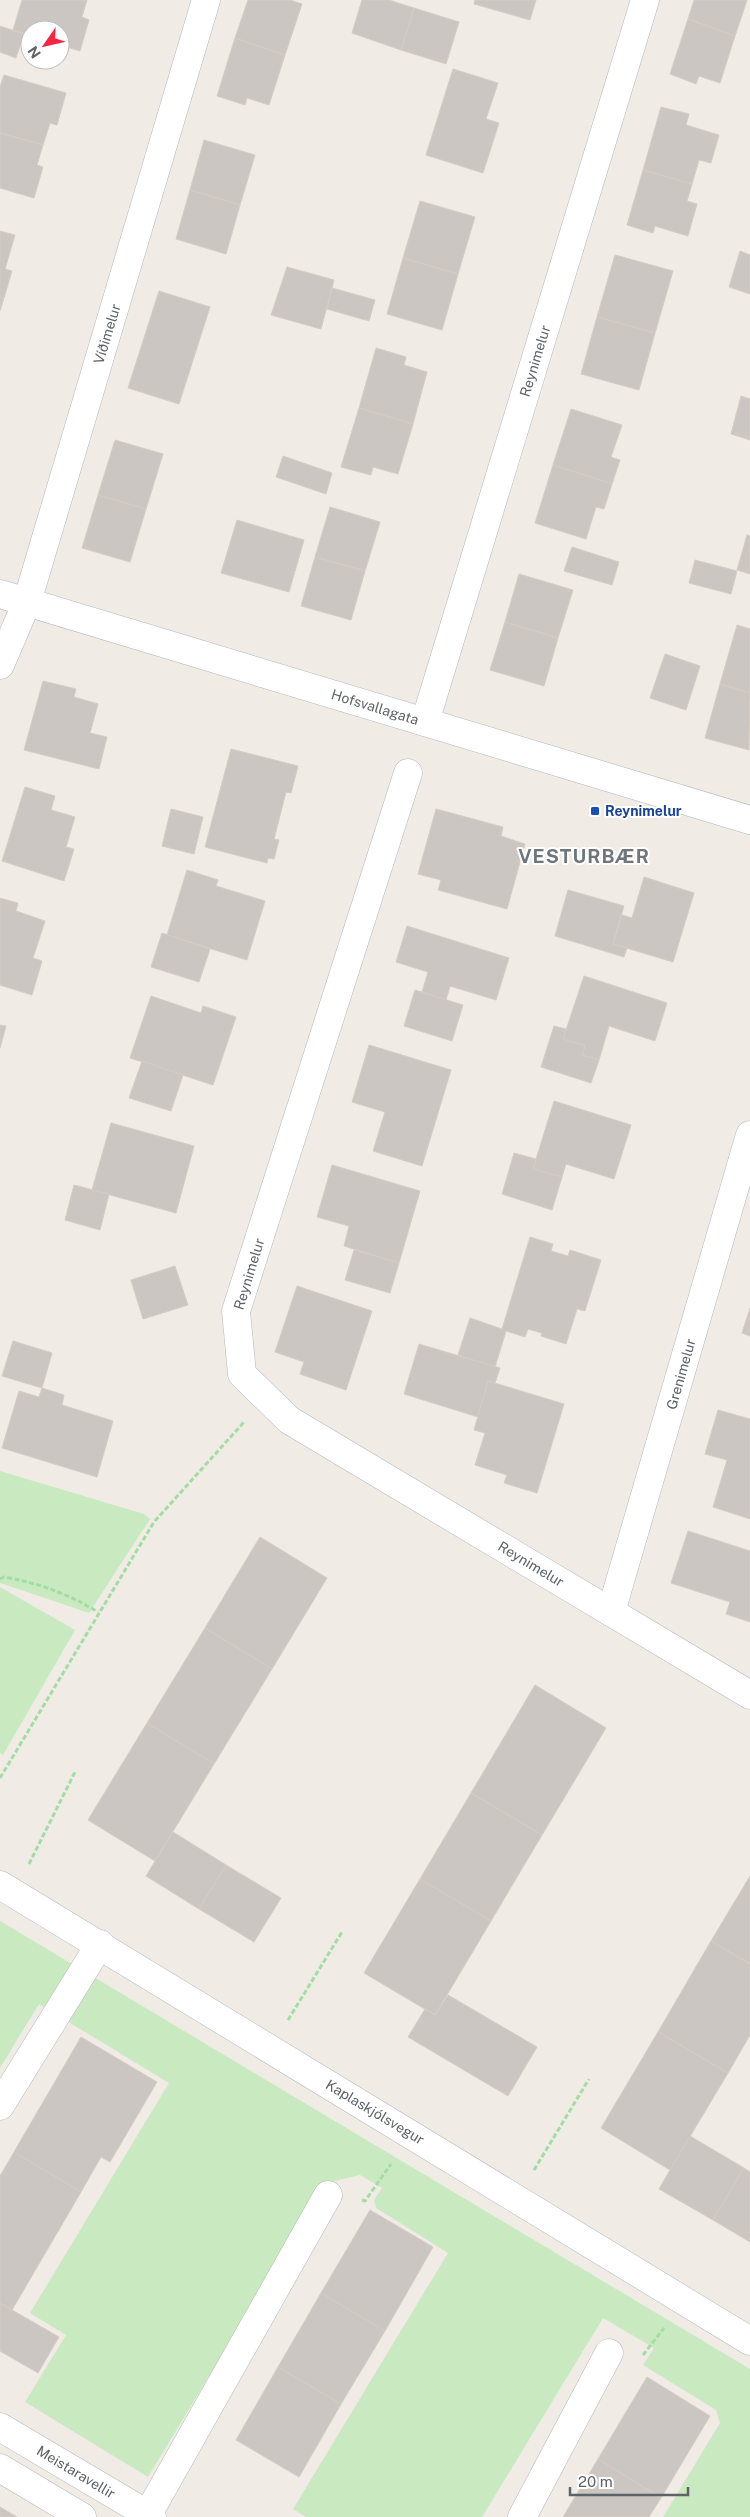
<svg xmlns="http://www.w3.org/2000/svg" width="750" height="2517" font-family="'Public Sans',sans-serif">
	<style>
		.green { fill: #c9eac0 }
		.building { fill: #cbc6c2; stroke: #d6ccc3 }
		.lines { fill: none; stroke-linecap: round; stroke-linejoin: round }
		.minor-casing { stroke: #b3b8bb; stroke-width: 29 }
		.path { stroke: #a2dda4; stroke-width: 3; stroke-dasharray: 5 2.5; stroke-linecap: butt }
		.minor { stroke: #fff; stroke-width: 28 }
		.transit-dot { fill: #1a4fb4; stroke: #fff; stroke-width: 2 }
		.labels { text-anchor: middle; stroke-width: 4; stroke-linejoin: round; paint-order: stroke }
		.street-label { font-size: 14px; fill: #5d6367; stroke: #fff }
		.transit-label { font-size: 14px; font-weight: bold; fill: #164399; stroke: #fff; text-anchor: start }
		.district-label { font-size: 19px; font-weight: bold; letter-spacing: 1px; fill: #6e7679; stroke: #fff }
	</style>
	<rect width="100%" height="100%" fill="#f0ebe5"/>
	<g class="green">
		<polygon points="0,1471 144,1514 150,1519 89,1613 0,1583"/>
		<polygon points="0,1587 75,1630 3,1755 0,1753"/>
		<polygon points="0,1921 750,2369 750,2517 663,2517 720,2423 716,2410 643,2365 654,2348 603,2318 482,2517 306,2517 293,2509 448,2253 376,2208 374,2200 382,2188 360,2175 326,2183 148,2477 25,2402 66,2335 30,2313 169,2083 39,2004 0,2068"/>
	</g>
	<g class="building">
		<polygon points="22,0 87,0 82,17 89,20 80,51 60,45 60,30 30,30 30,36 13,30"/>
		<polygon points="248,0 290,0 302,4 285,55 235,38"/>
		<polygon points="362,0 389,0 414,8 401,50 352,33"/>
		<polygon points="475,0 536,0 530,20 474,4"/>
		<polygon points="694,0 747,0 735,36 688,19"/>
		<polygon points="414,8 459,22 446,64 401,50"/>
		<polygon points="688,19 735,36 720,83 699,76 696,84 670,74"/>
		<polygon points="0,26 24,34 16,58 0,52"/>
		<polygon points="235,38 285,55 269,105 247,98 245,105 217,96"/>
		<polygon points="453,69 498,83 486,119 499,123 483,173 426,155"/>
		<polygon points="4,75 66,93 57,125 50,123 43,145 0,133 0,87"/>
		<polygon points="661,107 689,114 686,125 719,135 711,163 699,160 692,184 643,170"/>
		<polygon points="0,133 43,145 37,165 43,167 34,198 0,188"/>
		<polygon points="204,140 255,155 240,205 190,190"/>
		<polygon points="643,170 692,184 687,201 697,204 688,236 655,226 653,233 627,225"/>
		<polygon points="190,190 240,205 226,254 176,239"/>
		<polygon points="420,201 475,217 458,274 403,258"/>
		<polygon points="0,231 15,235 5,269 12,271 4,298 0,297"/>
		<polygon points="740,251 750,255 750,294 729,287"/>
		<polygon points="615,255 673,271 655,333 597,317"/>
		<polygon points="403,258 458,274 442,330 387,314"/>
		<polygon points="287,267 334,280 321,329 271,315"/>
		<polygon points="332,288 375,300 369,321 327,309"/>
		<polygon points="159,291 210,307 179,404 128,388"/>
		<polygon points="0,297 4,298 0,311"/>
		<polygon points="597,317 655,333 639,390 581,374"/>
		<polygon points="376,348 406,357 404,365 427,372 413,424 359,408"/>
		<polygon points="741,396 750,399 750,440 731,434"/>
		<polygon points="359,408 413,424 398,474 373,467 371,475 341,467"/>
		<polygon points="571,409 622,425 611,457 620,460 612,484 553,465"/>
		<polygon points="115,440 163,454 146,509 98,495"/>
		<polygon points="283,456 332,473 326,494 276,477"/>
		<polygon points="553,465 612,484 604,509 596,507 586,539 535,523"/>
		<polygon points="98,495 146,509 130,562 82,548"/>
		<polygon points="330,507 380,522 365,571 315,557"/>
		<polygon points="237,520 304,540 289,592 221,573"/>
		<polygon points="747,535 750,536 750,574 737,570"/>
		<polygon points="572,547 619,562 612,585 564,571"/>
		<polygon points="315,557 365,571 351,620 301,606"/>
		<polygon points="695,560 737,571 731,594 689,583"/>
		<polygon points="519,574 573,590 558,638 505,622"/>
		<polygon points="505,622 558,638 544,686 490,670"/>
		<polygon points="737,625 750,629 750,693 720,684"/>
		<polygon points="665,654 700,666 686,710 650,698"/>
		<polygon points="43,681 76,689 74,697 98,704 90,733 107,737 99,769 24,750"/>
		<polygon points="720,684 750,693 749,750 705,738"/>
		<polygon points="231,749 298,766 291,793 286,792 274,839 279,840 274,859 268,858 267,863 205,847"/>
		<polygon points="25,787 55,796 51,810 75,817 66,847 74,849 64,881 2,861"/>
		<polygon points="171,809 203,817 194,854 162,846"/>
		<polygon points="436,809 503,827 501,836 525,844 507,909 438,890 441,880 418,874"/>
		<polygon points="187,870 218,880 216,886 265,901 247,960 167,935"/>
		<polygon points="644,877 694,893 673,962 613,944 622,915 632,918"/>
		<polygon points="568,890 624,906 613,944 627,948 624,957 555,936"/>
		<polygon points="0,898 18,903 16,911 45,921 33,958 42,961 32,995 0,985"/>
		<polygon points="407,926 509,958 496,1000 450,986 446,1000 422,992 428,972 396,962"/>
		<polygon points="162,933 210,949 199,982 151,967"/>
		<polygon points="584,976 667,1003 655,1041 609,1026 599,1060 582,1055 585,1046 563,1039"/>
		<polygon points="415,990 463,1005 452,1041 404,1026"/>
		<polygon points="151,996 201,1013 203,1006 236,1017 213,1085 130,1058"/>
		<polygon points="0,1025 6,1026 0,1048"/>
		<polygon points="554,1026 566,1029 563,1039 585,1046 582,1055 599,1060 591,1083 541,1067"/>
		<polygon points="369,1045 451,1070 422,1166 373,1151 385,1112 352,1102"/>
		<polygon points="142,1061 183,1075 171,1111 129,1098"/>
		<polygon points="554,1101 631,1125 614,1179 566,1164 562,1177 533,1169"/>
		<polygon points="111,1123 194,1146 176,1213 92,1190"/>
		<polygon points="514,1153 536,1159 533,1169 562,1177 552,1210 502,1194"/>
		<polygon points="332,1165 420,1191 399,1263 344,1246 349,1226 317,1217"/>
		<polygon points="74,1185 109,1194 100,1230 65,1220"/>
		<polygon points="530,1237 553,1244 551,1251 568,1256 570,1250 601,1260 585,1311 577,1309 566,1344 541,1336 542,1333 528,1329 525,1337 506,1331 495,1367 458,1355 470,1318 502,1329"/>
		<polygon points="354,1250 399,1263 390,1293 345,1280"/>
		<polygon points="175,1266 188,1305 143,1319 131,1280"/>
		<polygon points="297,1286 372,1311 346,1390 300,1374 304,1362 275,1352"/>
		<polygon points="750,1308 750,1336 742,1333"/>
		<polygon points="13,1341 52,1353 42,1388 2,1376"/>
		<polygon points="419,1344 500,1368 495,1383 488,1381 478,1417 404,1394"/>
		<polygon points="488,1381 564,1404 537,1493 504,1483 507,1475 475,1465 485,1433 474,1430"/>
		<polygon points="42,1388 64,1395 62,1405 113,1421 97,1477 2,1448 19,1391 39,1397"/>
		<polygon points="718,1410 750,1419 750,1519 713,1507 727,1460 705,1454"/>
		<polygon points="688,1531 750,1551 750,1622 726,1614 730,1602 671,1583"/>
		<polygon points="260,1537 327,1578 272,1669 205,1628"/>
		<polygon points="205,1628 272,1669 214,1764 147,1723"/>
		<polygon points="535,1685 606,1728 542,1835 471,1793"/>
		<polygon points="147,1723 214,1764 155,1861 88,1820"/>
		<polygon points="471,1793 542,1835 491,1921 420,1879"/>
		<polygon points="173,1832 226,1865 199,1909 146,1876"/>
		<polygon points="226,1865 281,1898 254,1942 199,1909"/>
		<polygon points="750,1876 750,1964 711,1941"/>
		<polygon points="420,1879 491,1921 435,2015 364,1973"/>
		<polygon points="711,1941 750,1964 750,2035 728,2073 658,2032"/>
		<polygon points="448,1995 537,2047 508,2096 408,2037 425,2009 435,2015"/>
		<polygon points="658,2032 728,2073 670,2170 601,2128"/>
		<polygon points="81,2037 157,2082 110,2162 101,2157 81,2192 14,2152"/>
		<polygon points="690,2136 744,2168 713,2220 659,2189"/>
		<polygon points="14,2152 81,2192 12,2310 0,2303 0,2176"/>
		<polygon points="744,2168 750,2172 750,2242 713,2220"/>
		<polygon points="370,2210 433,2247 385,2331 321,2293"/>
		<polygon points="321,2293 385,2331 341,2404 278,2367"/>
		<polygon points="0,2303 59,2337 38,2373 0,2351"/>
		<polygon points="278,2367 341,2404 299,2477 236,2440"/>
		<polygon points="647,2377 710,2416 661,2498 598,2459"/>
		<polygon points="598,2459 661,2498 649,2517 563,2517"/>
		<polygon points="0,2507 17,2517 0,2517"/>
	</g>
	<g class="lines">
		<defs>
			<g id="minor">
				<polyline points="0,594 750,820"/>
				<polyline points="0,665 27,602 206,0"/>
				<polyline points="425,722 645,0"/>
				<polyline points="408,773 236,1311 242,1374 289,1420 750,1695"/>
				<polyline points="611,1612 750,1135"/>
				<polyline points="0,1885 750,2341"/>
				<polyline points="0,2106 100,1944"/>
				<polyline points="0,2427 152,2517"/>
				<polyline points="0,2468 82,2517"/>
				<polyline points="148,2514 328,2195"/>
				<polyline points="522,2517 609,2353"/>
			</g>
		</defs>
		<use href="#minor" class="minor-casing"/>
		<g class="path">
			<path d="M 0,1579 L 4,1577 C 39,1583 68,1594 98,1612"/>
			<polyline points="0,1778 154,1522 244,1422"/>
			<polyline points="29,1864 75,1772"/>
			<polyline points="288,2020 342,1932"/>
			<polyline points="534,2170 589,2079"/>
			<polyline points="362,2200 365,2201 391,2164"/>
			<polyline points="643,2355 664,2328"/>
		</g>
		<use href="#minor" class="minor"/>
	</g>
	<rect class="transit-dot" x="590" y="806" width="10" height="10" rx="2.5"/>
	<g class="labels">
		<g class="street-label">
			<text transform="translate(107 334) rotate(-73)" y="5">Víðimelur</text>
			<text transform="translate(535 361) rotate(-73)" y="5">Reynimelur</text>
			<text transform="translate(375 707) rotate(17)" y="5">Hofsvallagata</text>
			<text transform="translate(249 1274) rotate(-73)" y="5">Reynimelur</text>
			<text transform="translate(681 1374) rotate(-74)" y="5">Grenimelur</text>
			<text transform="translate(531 1564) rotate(31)" y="5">Reynimelur</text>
			<text transform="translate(375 2112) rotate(31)" y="5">Kaplaskjólsvegur</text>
			<text transform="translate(76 2472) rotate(31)" y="5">Meistaravellir</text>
		</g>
		<g class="transit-label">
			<text x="605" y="816">Reynimelur</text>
		</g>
		<g class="district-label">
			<text x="584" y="863">VESTURBÆR</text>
		</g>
	</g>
	<g transform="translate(45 45) rotate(236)"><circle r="24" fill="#ffffff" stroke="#bec1c2"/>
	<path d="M0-4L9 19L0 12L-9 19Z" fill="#f72442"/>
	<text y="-8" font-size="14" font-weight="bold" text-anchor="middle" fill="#5d6367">N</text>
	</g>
	<path d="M570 2487v8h118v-8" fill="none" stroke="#5d6367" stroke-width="2.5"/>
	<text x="578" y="2487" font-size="15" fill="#5d6367" stroke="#ffffff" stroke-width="4" paint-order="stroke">20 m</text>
</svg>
